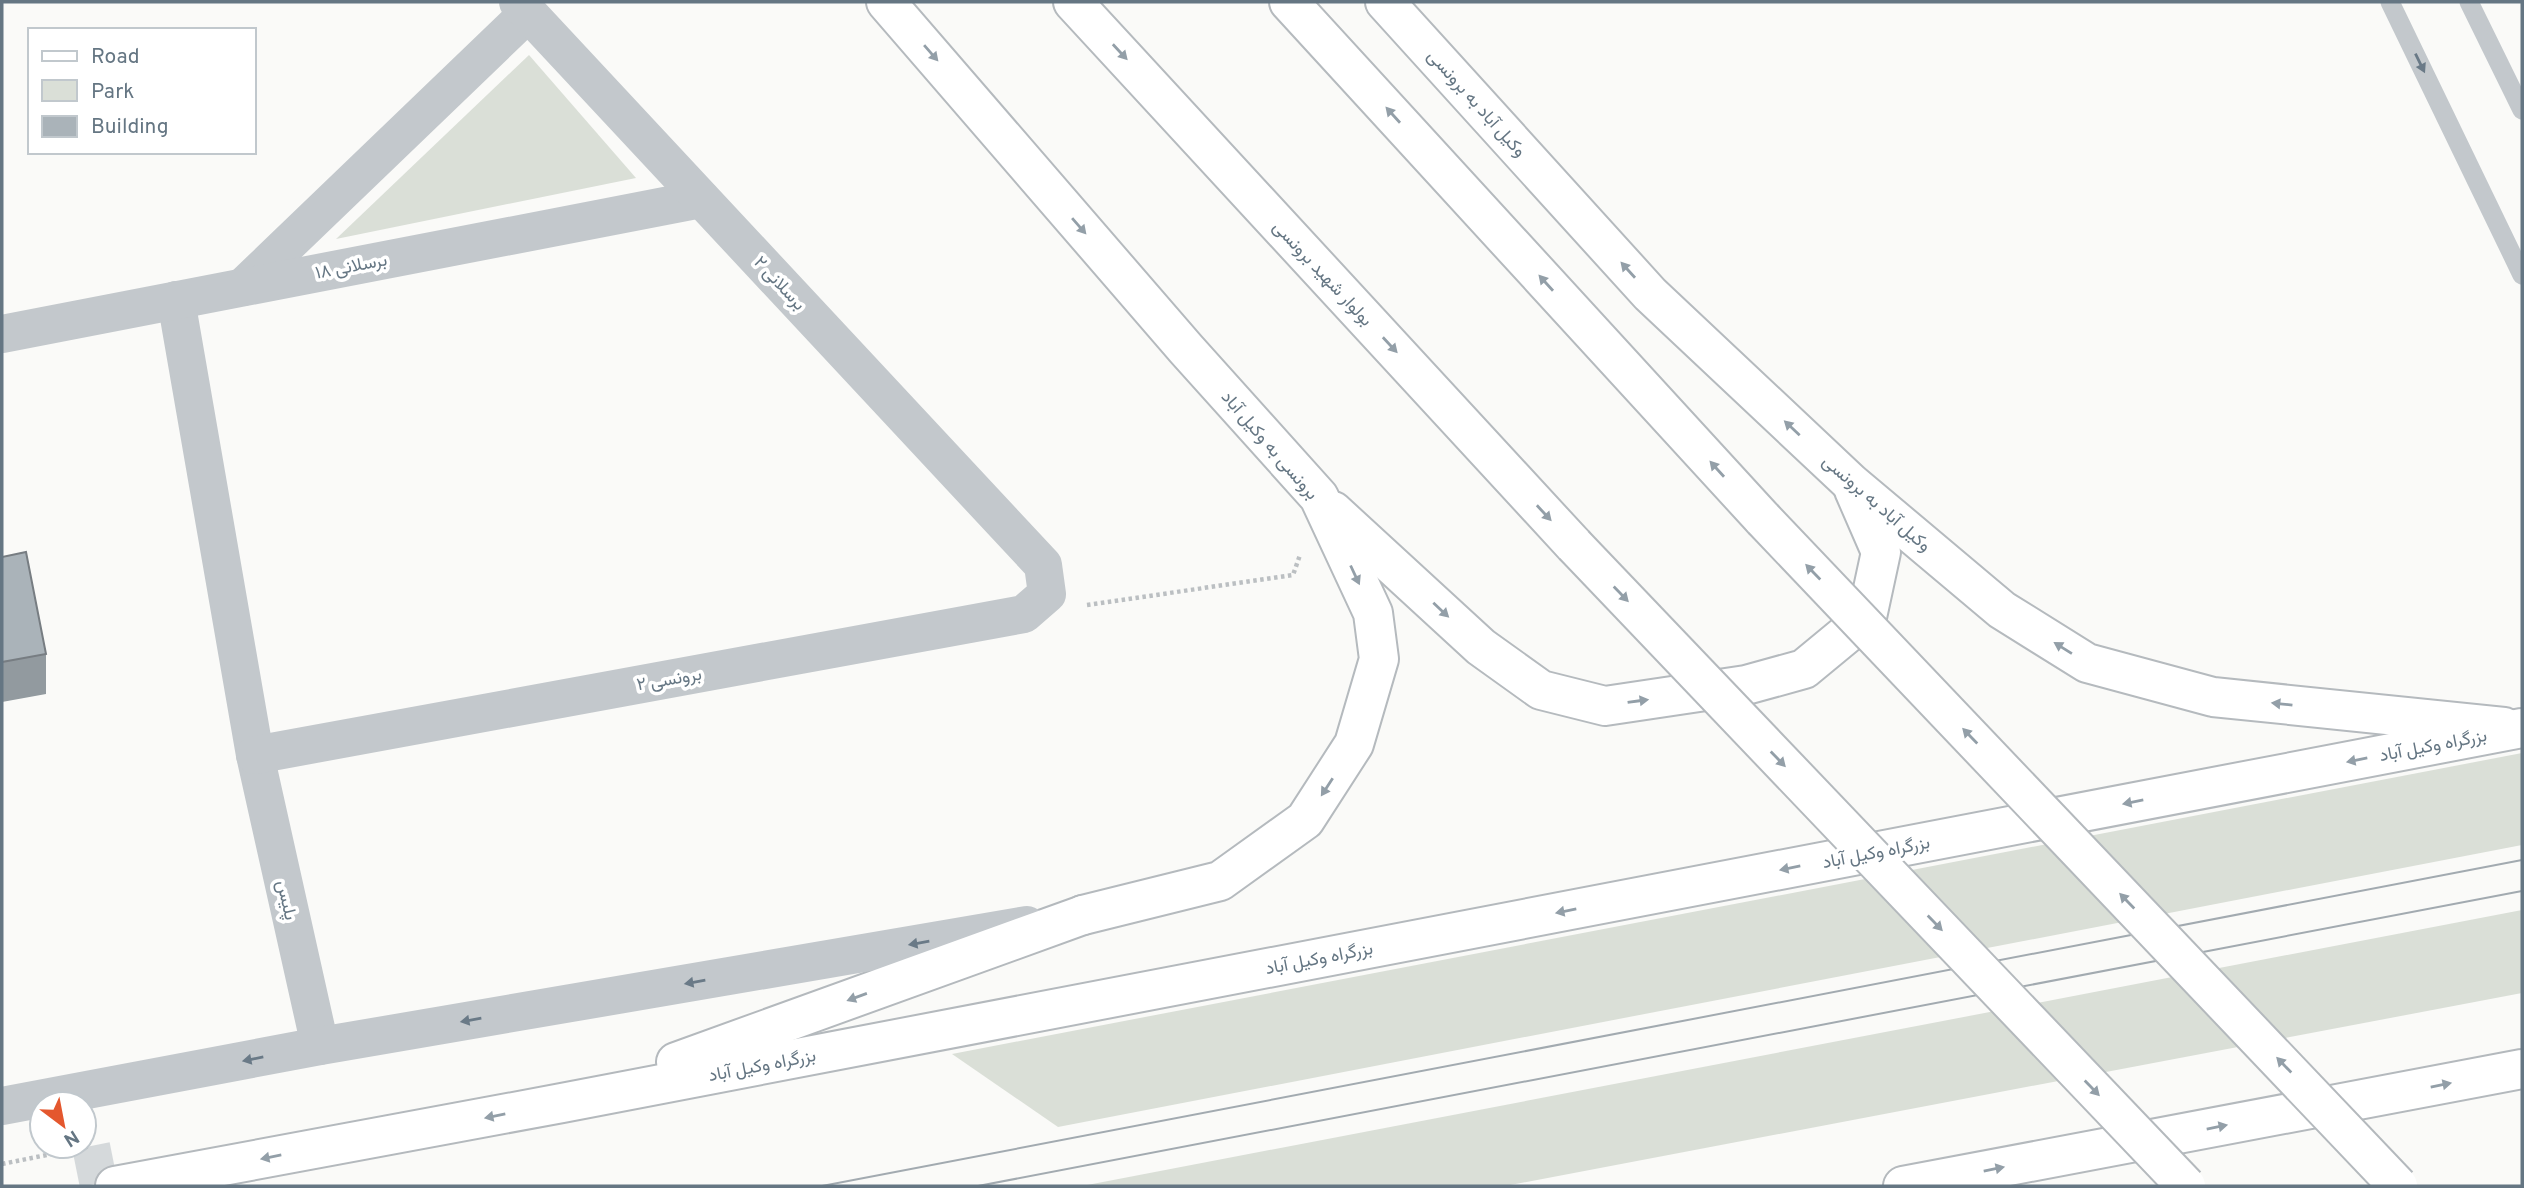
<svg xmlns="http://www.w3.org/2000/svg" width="2524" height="1188" font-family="Overpass,Vazirmatn,sans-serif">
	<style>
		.green { fill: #dadfd7 }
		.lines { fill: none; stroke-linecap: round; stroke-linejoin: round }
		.street-tunnel { stroke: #d5d9db; stroke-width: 38; stroke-dasharray: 38 19; stroke-linecap: butt }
		.primary-casing { stroke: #b5babe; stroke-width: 42 }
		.highway-casing { stroke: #b4b9bd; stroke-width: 42 }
		.path { stroke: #bbbfc2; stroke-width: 4.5; stroke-dasharray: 3.5 3.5; stroke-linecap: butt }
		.lane { stroke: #c3c8cc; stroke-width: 19 }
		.street { stroke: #c3c8cc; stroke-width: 38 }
		.primary { stroke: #fff; stroke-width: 38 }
		.highway { stroke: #fff; stroke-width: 38 }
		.tram { stroke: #a2aab0; stroke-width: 2 }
		.highway-bridge-casing { stroke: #b4b9bd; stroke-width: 42; stroke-linecap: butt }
		.highway-bridge { stroke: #fff; stroke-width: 38 }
		.wall { fill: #929a9f }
		.building { fill: #aab3b9; stroke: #777d82; stroke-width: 2 }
		.oneway { fill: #939fa8 }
		.oneway2 { fill: #6a7a87 }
		.labels { text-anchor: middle; stroke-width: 7; stroke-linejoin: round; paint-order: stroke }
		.street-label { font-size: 18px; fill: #657683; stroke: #fff }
	</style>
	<rect width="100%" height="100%" fill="#fafaf8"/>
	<g class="green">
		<polygon points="529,55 636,178 336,239"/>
		<polygon points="2522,753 2522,845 1058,1127 952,1054"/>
		<polygon points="2522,910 2522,993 1505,1186 1082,1186"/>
	</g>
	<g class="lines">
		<polyline class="street-tunnel" points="91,1146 99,1186"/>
		<defs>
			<g id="primary">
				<polyline points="886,2 1186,349 1319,497 1373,613 1379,659 1354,744 1305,820 1220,881 1083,915"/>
				<polyline points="1073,2 1574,545"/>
				<polyline points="1289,2 1763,519"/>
				<polyline points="1385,2 1650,294 1851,483 2002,610 2087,663 2213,697 2504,727"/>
				<polyline points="1333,511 1481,647 1541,690 1605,706 1746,685 1804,669 1867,617 1881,552 1854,490"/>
			</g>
			<g id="highway">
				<polyline points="676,1062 1083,915"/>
				<polyline points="115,1186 562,1103 2522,728"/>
				<polyline points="1903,1186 2522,1069"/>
			</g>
		</defs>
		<use href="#primary" class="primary-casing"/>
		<use href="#highway" class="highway-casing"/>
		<g class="path">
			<polyline points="1087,605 1293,575 1300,555"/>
			<polyline points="2,1164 91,1146"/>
		</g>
		<g class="lane">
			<polyline points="2390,2 2522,275"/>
			<polyline points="2469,2 2522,110"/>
		</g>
		<g class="street">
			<polyline points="243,287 528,13"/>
			<polyline points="176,300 255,755 320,1046"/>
			<polyline points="2,334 701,199"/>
			<polyline points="255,755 1024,614 1047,594 1043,565 518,2"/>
			<polyline points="2,1106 320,1046 1027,925"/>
		</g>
		<use href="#primary" class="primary"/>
		<use href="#highway" class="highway"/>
		<g class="tram">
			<polyline points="822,1186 2522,860"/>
			<polyline points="978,1186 2522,891"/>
		</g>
		<defs>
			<g id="highway-bridge">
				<polyline points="1763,519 2398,1186"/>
				<polyline points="1574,545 2186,1186"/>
			</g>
		</defs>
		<use href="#highway-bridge" class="highway-bridge-casing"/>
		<use href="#highway-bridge" class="highway-bridge"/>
	</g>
	<polygon class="wall" points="2,557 46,654 46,694 2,702"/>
	<polygon class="building" points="26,552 46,654 2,662 2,557"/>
	<defs><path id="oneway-solid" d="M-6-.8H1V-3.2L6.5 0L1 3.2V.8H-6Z" transform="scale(1.75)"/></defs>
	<g class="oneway">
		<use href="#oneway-solid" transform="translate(1120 52) rotate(47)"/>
		<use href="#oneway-solid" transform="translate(931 53) rotate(49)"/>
		<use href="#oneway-solid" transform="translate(1393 115) rotate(-132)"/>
		<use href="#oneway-solid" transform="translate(1079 226) rotate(49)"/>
		<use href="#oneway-solid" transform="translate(1628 270) rotate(-132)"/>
		<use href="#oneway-solid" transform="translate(1546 283) rotate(-132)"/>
		<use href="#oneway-solid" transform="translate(1390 345) rotate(47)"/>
		<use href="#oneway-solid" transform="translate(1792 428) rotate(-137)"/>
		<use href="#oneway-solid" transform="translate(1717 469) rotate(-132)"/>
		<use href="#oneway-solid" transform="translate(1544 513) rotate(47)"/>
		<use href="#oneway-solid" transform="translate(1813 572) rotate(-134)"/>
		<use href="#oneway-solid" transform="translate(1355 575) rotate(65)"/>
		<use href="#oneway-solid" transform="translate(1621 594) rotate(46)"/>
		<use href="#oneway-solid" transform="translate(1441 610) rotate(43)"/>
		<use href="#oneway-solid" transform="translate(2063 648) rotate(-148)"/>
		<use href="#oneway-solid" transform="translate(1638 701) rotate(-8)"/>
		<use href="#oneway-solid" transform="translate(2282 704) rotate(-174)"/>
		<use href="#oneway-solid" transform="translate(1970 736) rotate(-134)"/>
		<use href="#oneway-solid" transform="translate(1778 759) rotate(46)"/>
		<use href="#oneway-solid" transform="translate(2357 760) rotate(169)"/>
		<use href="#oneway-solid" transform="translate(1327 787) rotate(123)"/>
		<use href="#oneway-solid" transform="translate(2133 802) rotate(169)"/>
		<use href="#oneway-solid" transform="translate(1790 868) rotate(169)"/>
		<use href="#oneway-solid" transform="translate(2127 901) rotate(-134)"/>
		<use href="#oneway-solid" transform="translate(1566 911) rotate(169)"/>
		<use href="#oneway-solid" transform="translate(1935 923) rotate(46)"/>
		<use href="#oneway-solid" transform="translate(857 997) rotate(160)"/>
		<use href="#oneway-solid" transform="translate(2284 1065) rotate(-134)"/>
		<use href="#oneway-solid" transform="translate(2441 1085) rotate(-11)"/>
		<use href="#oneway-solid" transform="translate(2092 1088) rotate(46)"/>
		<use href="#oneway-solid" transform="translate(495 1116) rotate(169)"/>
		<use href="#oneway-solid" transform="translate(2217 1127) rotate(-11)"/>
		<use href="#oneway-solid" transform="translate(271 1157) rotate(169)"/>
		<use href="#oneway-solid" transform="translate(1994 1169) rotate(-11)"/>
	</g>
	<g class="oneway2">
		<use href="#oneway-solid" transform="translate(2420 63) rotate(64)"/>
		<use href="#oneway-solid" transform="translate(919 943) rotate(170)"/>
		<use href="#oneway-solid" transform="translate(695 982) rotate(170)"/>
		<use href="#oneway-solid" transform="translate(471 1020) rotate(170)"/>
		<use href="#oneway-solid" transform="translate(253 1059) rotate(169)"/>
	</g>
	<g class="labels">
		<g class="street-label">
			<text transform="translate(1477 103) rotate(48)" y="6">وکیل آباد به برونسی</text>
			<text transform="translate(351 266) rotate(-11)" y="6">برسلانی ۱۸</text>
			<text transform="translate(1323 273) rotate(47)" y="6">بولوار شهید برونسی</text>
			<text transform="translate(780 283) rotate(47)" y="6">برسلانی ۲</text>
			<text transform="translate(1270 445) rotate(49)" y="6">برونسی به وکیل آباد</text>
			<text transform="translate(1877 503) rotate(41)" y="6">وکیل آباد به برونسی</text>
			<text transform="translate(669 679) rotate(-10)" y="6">برونسی ۲</text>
			<text transform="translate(2433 745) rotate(-11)" y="6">بزرگراه وکیل آباد</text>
			<text transform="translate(1876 852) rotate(-11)" y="6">بزرگراه وکیل آباد</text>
			<text transform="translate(287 900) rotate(77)" y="6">پلیس</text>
			<text transform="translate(1319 958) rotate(-11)" y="6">بزرگراه وکیل آباد</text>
			<text transform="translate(762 1065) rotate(-11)" y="6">بزرگراه وکیل آباد</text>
		</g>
	</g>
	<rect width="2524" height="1188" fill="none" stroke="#657683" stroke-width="7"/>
	<rect x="28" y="28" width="228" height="126" fill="#ffffff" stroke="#c1c8cd" stroke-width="2"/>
	<rect x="42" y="51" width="35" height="10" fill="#ffffff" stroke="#c1c8cd" stroke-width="2"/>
	<text x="91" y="63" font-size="21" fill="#657683">Road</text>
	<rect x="42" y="80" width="35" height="21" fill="#dadfd7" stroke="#c1c8cd" stroke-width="2"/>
	<text x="91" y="98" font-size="21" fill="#657683">Park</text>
	<rect x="42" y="116" width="35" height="21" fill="#aab3b9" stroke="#c1c8cd" stroke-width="2"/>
	<text x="91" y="133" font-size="21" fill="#657683">Building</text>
	<g transform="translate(63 1125) rotate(148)"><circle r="33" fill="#ffffff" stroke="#c1c8cd" stroke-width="2"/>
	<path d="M0-5L12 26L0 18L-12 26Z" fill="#e4572e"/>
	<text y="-10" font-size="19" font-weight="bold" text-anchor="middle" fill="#657683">N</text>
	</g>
</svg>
